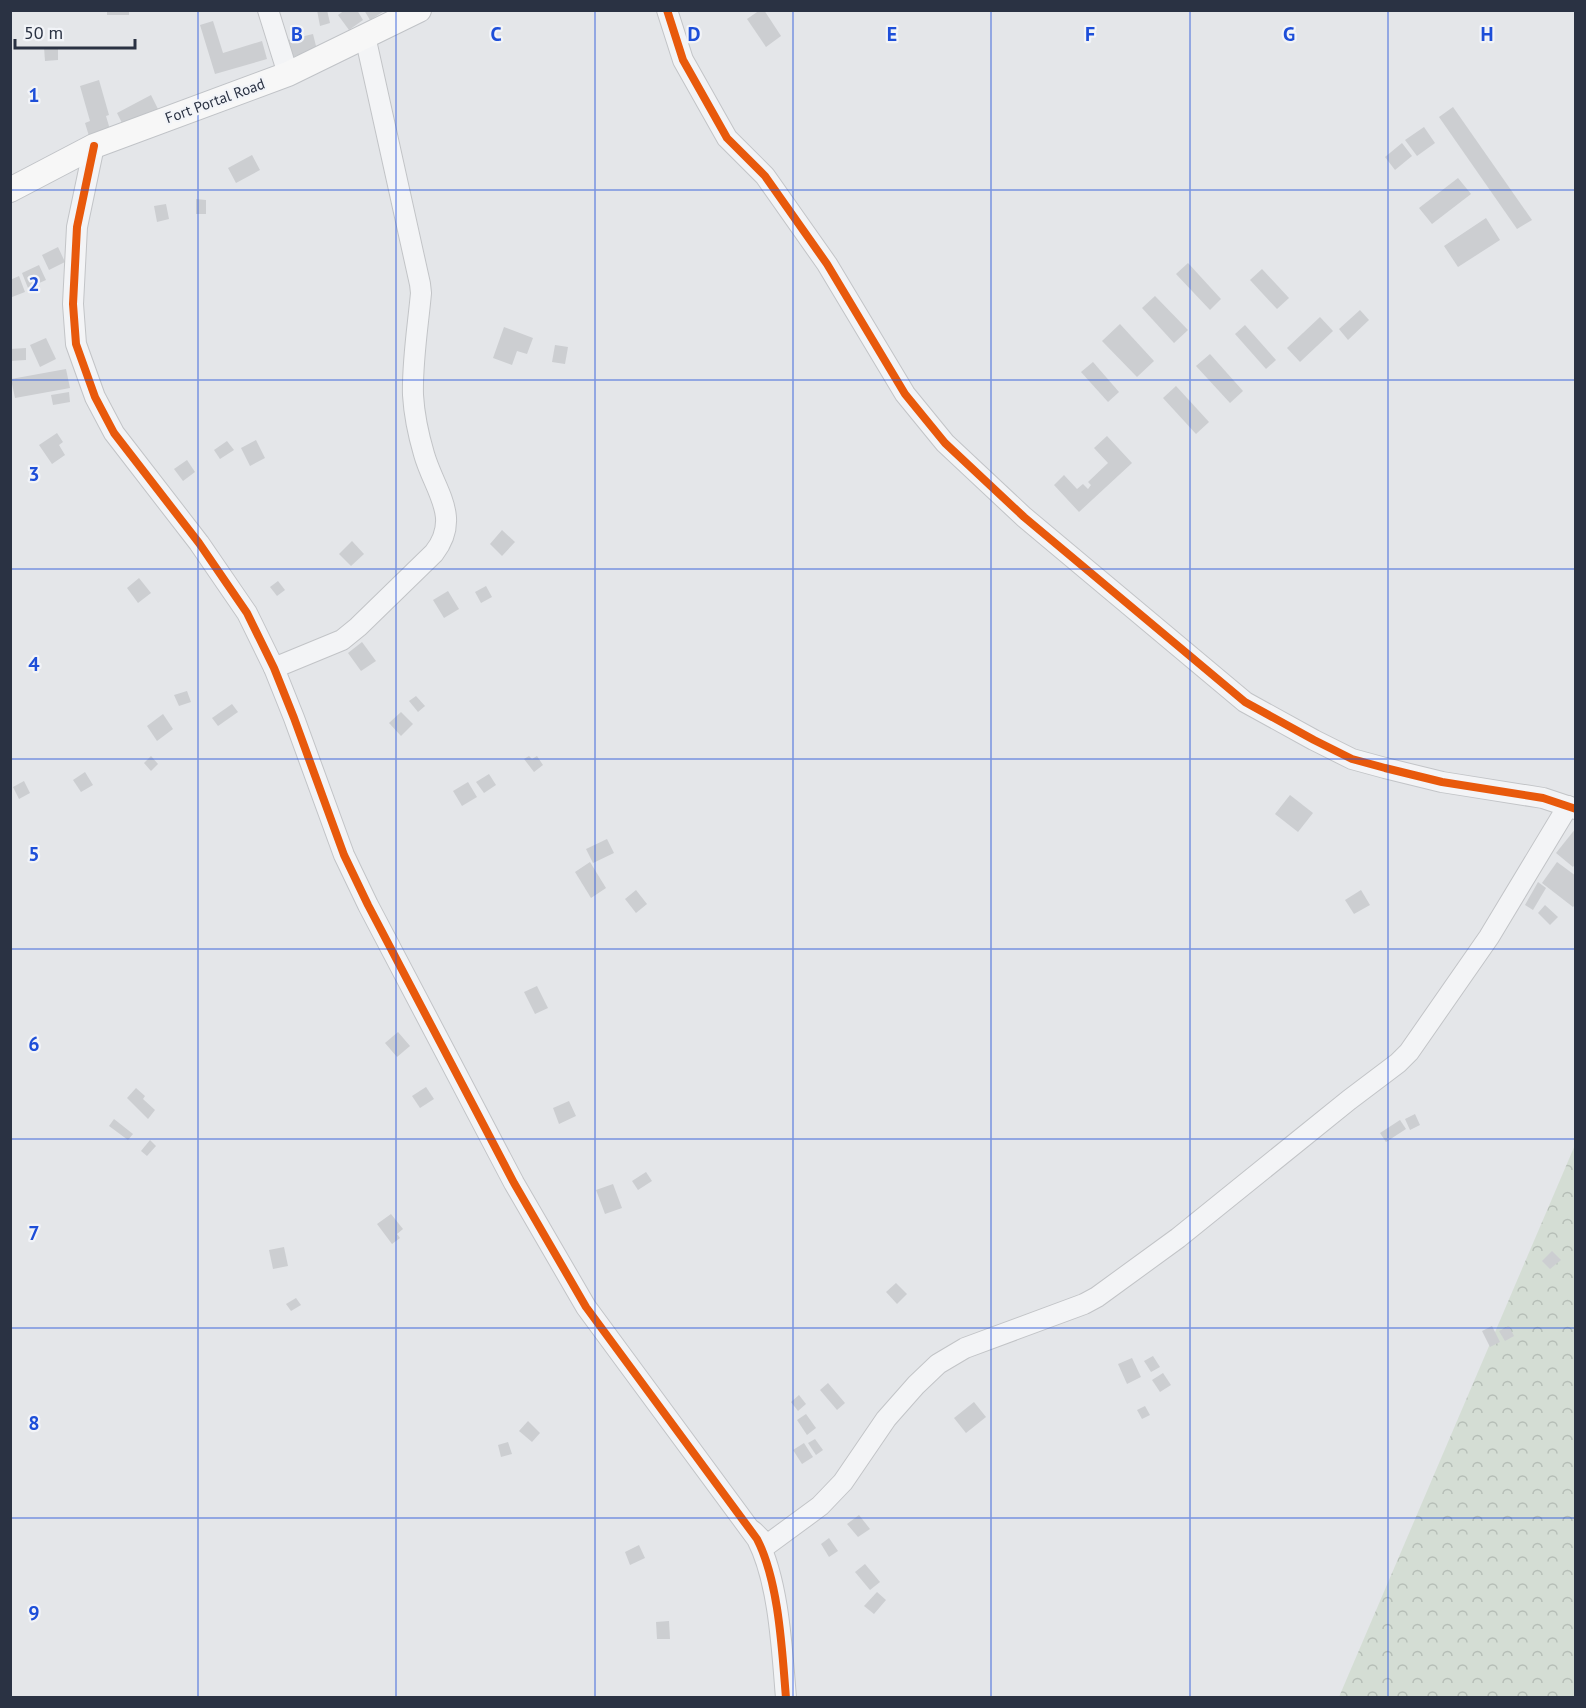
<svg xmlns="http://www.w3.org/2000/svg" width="1586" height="1708" font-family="'PT Sans',sans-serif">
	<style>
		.forest { fill: url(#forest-crowns) }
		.building { fill: #ccced1 }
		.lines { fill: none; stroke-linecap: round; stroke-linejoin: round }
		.minor-casing { stroke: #c2c4c7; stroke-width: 22 }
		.major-casing { stroke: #c0c3c7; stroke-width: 26 }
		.minor { stroke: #f3f4f6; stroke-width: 20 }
		.major { stroke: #f7f7f7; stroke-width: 24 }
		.cycleway-casing { stroke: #f2f4f8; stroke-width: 11 }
		.cycleway { stroke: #e8590c; stroke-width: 8 }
		.grid { fill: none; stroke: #1d4ed8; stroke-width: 1.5; stroke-opacity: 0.55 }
		.labels { text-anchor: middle; stroke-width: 4.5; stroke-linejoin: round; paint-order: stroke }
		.street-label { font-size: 15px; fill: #2a3243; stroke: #f2f4f8 }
		.grid-label { font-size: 20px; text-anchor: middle; font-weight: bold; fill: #1d4ed8; stroke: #f2f4f8; stroke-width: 4.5; stroke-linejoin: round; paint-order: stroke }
	</style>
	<defs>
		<pattern id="forest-crowns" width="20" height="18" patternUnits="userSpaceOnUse" patternTransform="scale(1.5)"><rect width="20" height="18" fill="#d4ddd4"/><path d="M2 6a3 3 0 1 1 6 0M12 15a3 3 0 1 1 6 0" fill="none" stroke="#b6beb7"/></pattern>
	</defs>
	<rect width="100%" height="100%" fill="#e4e6e9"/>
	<polygon class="forest" points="1575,1145 1575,1697 1339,1697"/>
	<g class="building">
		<rect x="107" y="10" width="22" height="5"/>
		<polygon points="317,10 327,10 330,23 320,26"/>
		<polygon points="345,10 357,10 363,20 349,30 338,15"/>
		<polygon points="364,10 386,10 370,20"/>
		<polygon points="760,10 764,10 781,36 766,47 747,19"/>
		<polygon points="213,21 223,53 262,41 267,59 215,74 200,25"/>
		<polygon points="313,34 317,50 292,57 288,40"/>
		<polygon points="44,47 58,47 58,60 45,61"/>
		<polygon points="99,80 109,115 106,116 114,143 93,149 85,123 90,121 80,86"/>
		<polygon points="151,95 160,113 126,131 117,113"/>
		<polygon points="1453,107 1532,220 1517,229 1439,117"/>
		<polygon points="1424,127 1435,143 1417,156 1405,140"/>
		<polygon points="1402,143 1412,156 1395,170 1385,157"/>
		<polygon points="252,155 260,170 236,183 228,168"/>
		<polygon points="1458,178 1471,194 1432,224 1419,208"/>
		<polygon points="196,199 206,200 206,214 196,214"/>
		<polygon points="166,204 169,219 157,222 154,206"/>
		<polygon points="1486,218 1500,240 1458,267 1444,246"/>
		<polygon points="58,247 65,262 49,270 42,255"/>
		<polygon points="1188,263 1221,299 1210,310 1176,274"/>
		<polygon points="39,265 46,280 28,288 22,273"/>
		<polygon points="1262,269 1289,298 1277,309 1250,280"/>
		<polygon points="19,276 25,292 12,297 10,280"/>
		<polygon points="1155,296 1188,330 1174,343 1142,308"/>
		<polygon points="1360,310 1369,320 1348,340 1339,329"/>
		<polygon points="1320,317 1333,331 1300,362 1287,348"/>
		<polygon points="1120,324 1154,361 1137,377 1102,341"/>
		<polygon points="1245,325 1276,360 1266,369 1235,334"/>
		<polygon points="504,327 533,338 527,354 517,351 512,365 493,358"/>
		<polygon points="46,338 56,359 40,367 30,345"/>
		<polygon points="555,345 568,347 565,364 552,362"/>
		<polygon points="26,348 26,360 10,361 10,349"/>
		<polygon points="1210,354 1243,391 1230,403 1196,366"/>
		<polygon points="1093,362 1119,392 1108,402 1081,372"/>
		<polygon points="66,369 70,388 15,398 11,379"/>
		<polygon points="1176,386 1209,422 1196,434 1163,398"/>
		<polygon points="69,392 70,402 53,405 51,395"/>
		<polygon points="57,433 63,442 59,445 65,455 52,464 39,445"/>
		<polygon points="1107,436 1132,463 1079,512 1054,485 1064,475 1077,489 1083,484 1088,489 1091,485 1088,482 1108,463 1094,448"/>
		<polygon points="256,440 265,458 250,466 241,448"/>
		<polygon points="227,441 234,450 220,459 214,450"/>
		<polygon points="187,460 195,472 183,481 174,469"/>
		<polygon points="502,530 515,542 502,556 490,544"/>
		<polygon points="352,541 364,554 351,566 339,554"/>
		<polygon points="139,578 151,593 138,603 127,588"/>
		<polygon points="278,581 285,590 277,596 270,587"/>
		<polygon points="486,586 492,597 481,603 475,592"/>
		<polygon points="448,591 459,609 444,618 433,600"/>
		<polygon points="362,642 376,661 361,671 348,653"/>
		<polygon points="187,691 191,702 179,706 174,695"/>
		<polygon points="416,696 425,706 418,712 409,701"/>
		<polygon points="232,704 238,712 218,726 212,718"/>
		<polygon points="401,712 413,724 401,736 389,723"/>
		<polygon points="163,714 173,729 157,741 147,726"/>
		<polygon points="151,756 158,764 151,771 144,763"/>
		<polygon points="529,756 532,759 537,756 543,765 534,772 524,759"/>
		<polygon points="85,772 93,785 81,792 73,780"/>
		<polygon points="489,774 496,785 484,793 476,782"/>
		<polygon points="24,781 30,793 19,799 13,787"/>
		<polygon points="468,782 477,797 462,806 453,791"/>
		<polygon points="1290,795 1313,813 1298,832 1275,814"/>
		<polygon points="1576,828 1576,863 1573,867 1556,853"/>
		<polygon points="607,839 614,853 593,863 586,849"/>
		<polygon points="590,862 606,888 591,898 575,872"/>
		<polygon points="1557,862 1576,876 1576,904 1573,907 1542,883"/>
		<polygon points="1538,882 1546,888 1533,910 1525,905"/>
		<polygon points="636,890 647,904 636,913 625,899"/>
		<polygon points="1361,890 1370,905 1354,914 1345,900"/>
		<polygon points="1545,905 1558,917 1550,925 1538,913"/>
		<polygon points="537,986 548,1008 535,1014 524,992"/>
		<polygon points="398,1032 410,1046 397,1057 385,1043"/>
		<polygon points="426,1087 434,1099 420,1108 412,1096"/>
		<polygon points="136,1088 145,1096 143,1099 155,1110 148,1119 127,1098"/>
		<polygon points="569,1101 576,1116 559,1124 553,1108"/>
		<polygon points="1415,1114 1420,1125 1410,1130 1405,1119"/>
		<polygon points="114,1119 133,1134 128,1140 109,1126"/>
		<polygon points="1400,1120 1406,1129 1386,1142 1380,1133"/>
		<polygon points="150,1140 156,1146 147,1156 141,1151"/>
		<polygon points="646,1172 652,1181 638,1190 632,1181"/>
		<polygon points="613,1184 622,1208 605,1214 596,1190"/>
		<polygon points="391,1214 403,1229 397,1234 400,1238 392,1244 377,1224"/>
		<polygon points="284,1247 288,1266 273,1269 269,1250"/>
		<polygon points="1552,1251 1561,1260 1550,1269 1542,1261"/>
		<polygon points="896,1283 907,1294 897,1304 886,1292"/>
		<polygon points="296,1298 301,1305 291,1311 286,1304"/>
		<polygon points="1492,1326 1500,1342 1490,1347 1482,1331"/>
		<polygon points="1509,1326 1514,1336 1505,1341 1499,1331"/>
		<polygon points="1153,1356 1160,1367 1151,1372 1144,1361"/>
		<polygon points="1132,1358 1141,1377 1127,1384 1118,1364"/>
		<polygon points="1163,1373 1171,1385 1160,1392 1152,1380"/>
		<polygon points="828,1383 845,1403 837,1410 820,1390"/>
		<polygon points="799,1395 806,1404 798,1411 791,1402"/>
		<polygon points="974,1402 986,1417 966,1433 954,1418"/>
		<polygon points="1145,1406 1150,1415 1142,1419 1137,1410"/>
		<polygon points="806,1414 816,1428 807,1435 797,1420"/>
		<polygon points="528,1421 540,1433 532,1442 519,1431"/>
		<polygon points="815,1439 823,1450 816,1455 808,1443"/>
		<polygon points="508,1442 512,1454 501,1457 498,1445"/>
		<polygon points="804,1443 813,1457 802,1464 793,1450"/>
		<polygon points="859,1515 870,1529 858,1537 847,1524"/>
		<polygon points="829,1538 838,1551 829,1557 821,1544"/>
		<polygon points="639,1545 645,1558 630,1565 625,1552"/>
		<polygon points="865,1564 880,1582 870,1590 855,1572"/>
		<polygon points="877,1592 886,1600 874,1614 864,1606"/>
		<polygon points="669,1621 670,1639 657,1639 656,1622"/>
	</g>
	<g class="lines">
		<defs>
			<g id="minor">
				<polyline points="268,10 288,74"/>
				<polyline points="667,10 683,60 727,138 765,176 827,264 905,394 945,443 1024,517 1245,702 1314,740 1352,759 1385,768 1442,782 1543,798 1576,809"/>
				<path d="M 94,146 L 77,227 L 73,304 L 76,344 L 95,397 L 114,433 L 199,543 L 247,613 L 274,668 L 294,718 L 344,855 L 368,905 L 514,1183 L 586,1307 L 757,1539 C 779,1582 782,1650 786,1698"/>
				<path d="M 274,668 L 342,640 L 358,627 L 434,553 C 462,517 434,490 424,454 C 419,437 414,412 413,395 C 412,362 418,326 421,293 L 420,284 L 365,36"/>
				<polyline points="753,1531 767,1545 820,1506 843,1482 886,1419 916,1385 938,1364 965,1348 1084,1304 1097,1297 1178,1238 1349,1100 1398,1063 1409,1052 1489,937 1568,806"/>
			</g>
			<polyline id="major" points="10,190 94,146 288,74 419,10"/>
		</defs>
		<use href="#minor" class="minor-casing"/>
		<use href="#major" class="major-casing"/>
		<use href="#minor" class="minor"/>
		<use href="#major" class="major"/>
		<defs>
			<g id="cycleway">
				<polyline points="667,10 683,60 727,138 765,176 827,264 905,394 945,443 1024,517 1245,702 1314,740 1352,759 1385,768 1442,782 1543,798 1576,809"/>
				<path d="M 94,146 L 77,227 L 73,304 L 76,344 L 95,397 L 114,433 L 199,543 L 247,613 L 274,668 L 294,718 L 344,855 L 368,905 L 514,1183 L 586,1307 L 757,1539 C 779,1582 782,1650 786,1698"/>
			</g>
		</defs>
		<use href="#cycleway" class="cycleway-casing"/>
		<use href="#cycleway" class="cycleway"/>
	</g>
	<path class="grid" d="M 198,10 L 198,1698M 396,10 L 396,1698M 595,10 L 595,1698M 793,10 L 793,1698M 991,10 L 991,1698M 1190,10 L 1190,1698M 1388,10 L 1388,1698M 10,190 L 1576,190M 10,380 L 1576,380M 10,569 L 1576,569M 10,759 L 1576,759M 10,949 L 1576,949M 10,1139 L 1576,1139M 10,1328 L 1576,1328M 10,1518 L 1576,1518"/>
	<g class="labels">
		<g class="street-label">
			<text transform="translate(215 101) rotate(-20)" y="5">Fort Portal Road</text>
		</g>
	</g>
	<g class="grid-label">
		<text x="297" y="41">B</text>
		<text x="496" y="41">C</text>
		<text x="694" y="41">D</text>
		<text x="892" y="41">E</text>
		<text x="1090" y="41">F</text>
		<text x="1289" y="41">G</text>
		<text x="1487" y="41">H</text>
		<text x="34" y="102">1</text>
		<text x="34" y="291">2</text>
		<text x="34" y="481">3</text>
		<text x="34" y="671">4</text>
		<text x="34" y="861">5</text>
		<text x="34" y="1051">6</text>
		<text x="34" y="1240">7</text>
		<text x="34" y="1430">8</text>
		<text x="34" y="1620">9</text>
	</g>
	<rect width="1586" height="1708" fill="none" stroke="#2a3243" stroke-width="24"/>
	<path d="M15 39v9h120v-9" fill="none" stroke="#2a3243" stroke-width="3"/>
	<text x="24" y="39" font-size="18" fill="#2a3243" stroke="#f2f4f8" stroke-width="4.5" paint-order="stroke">50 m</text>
</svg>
